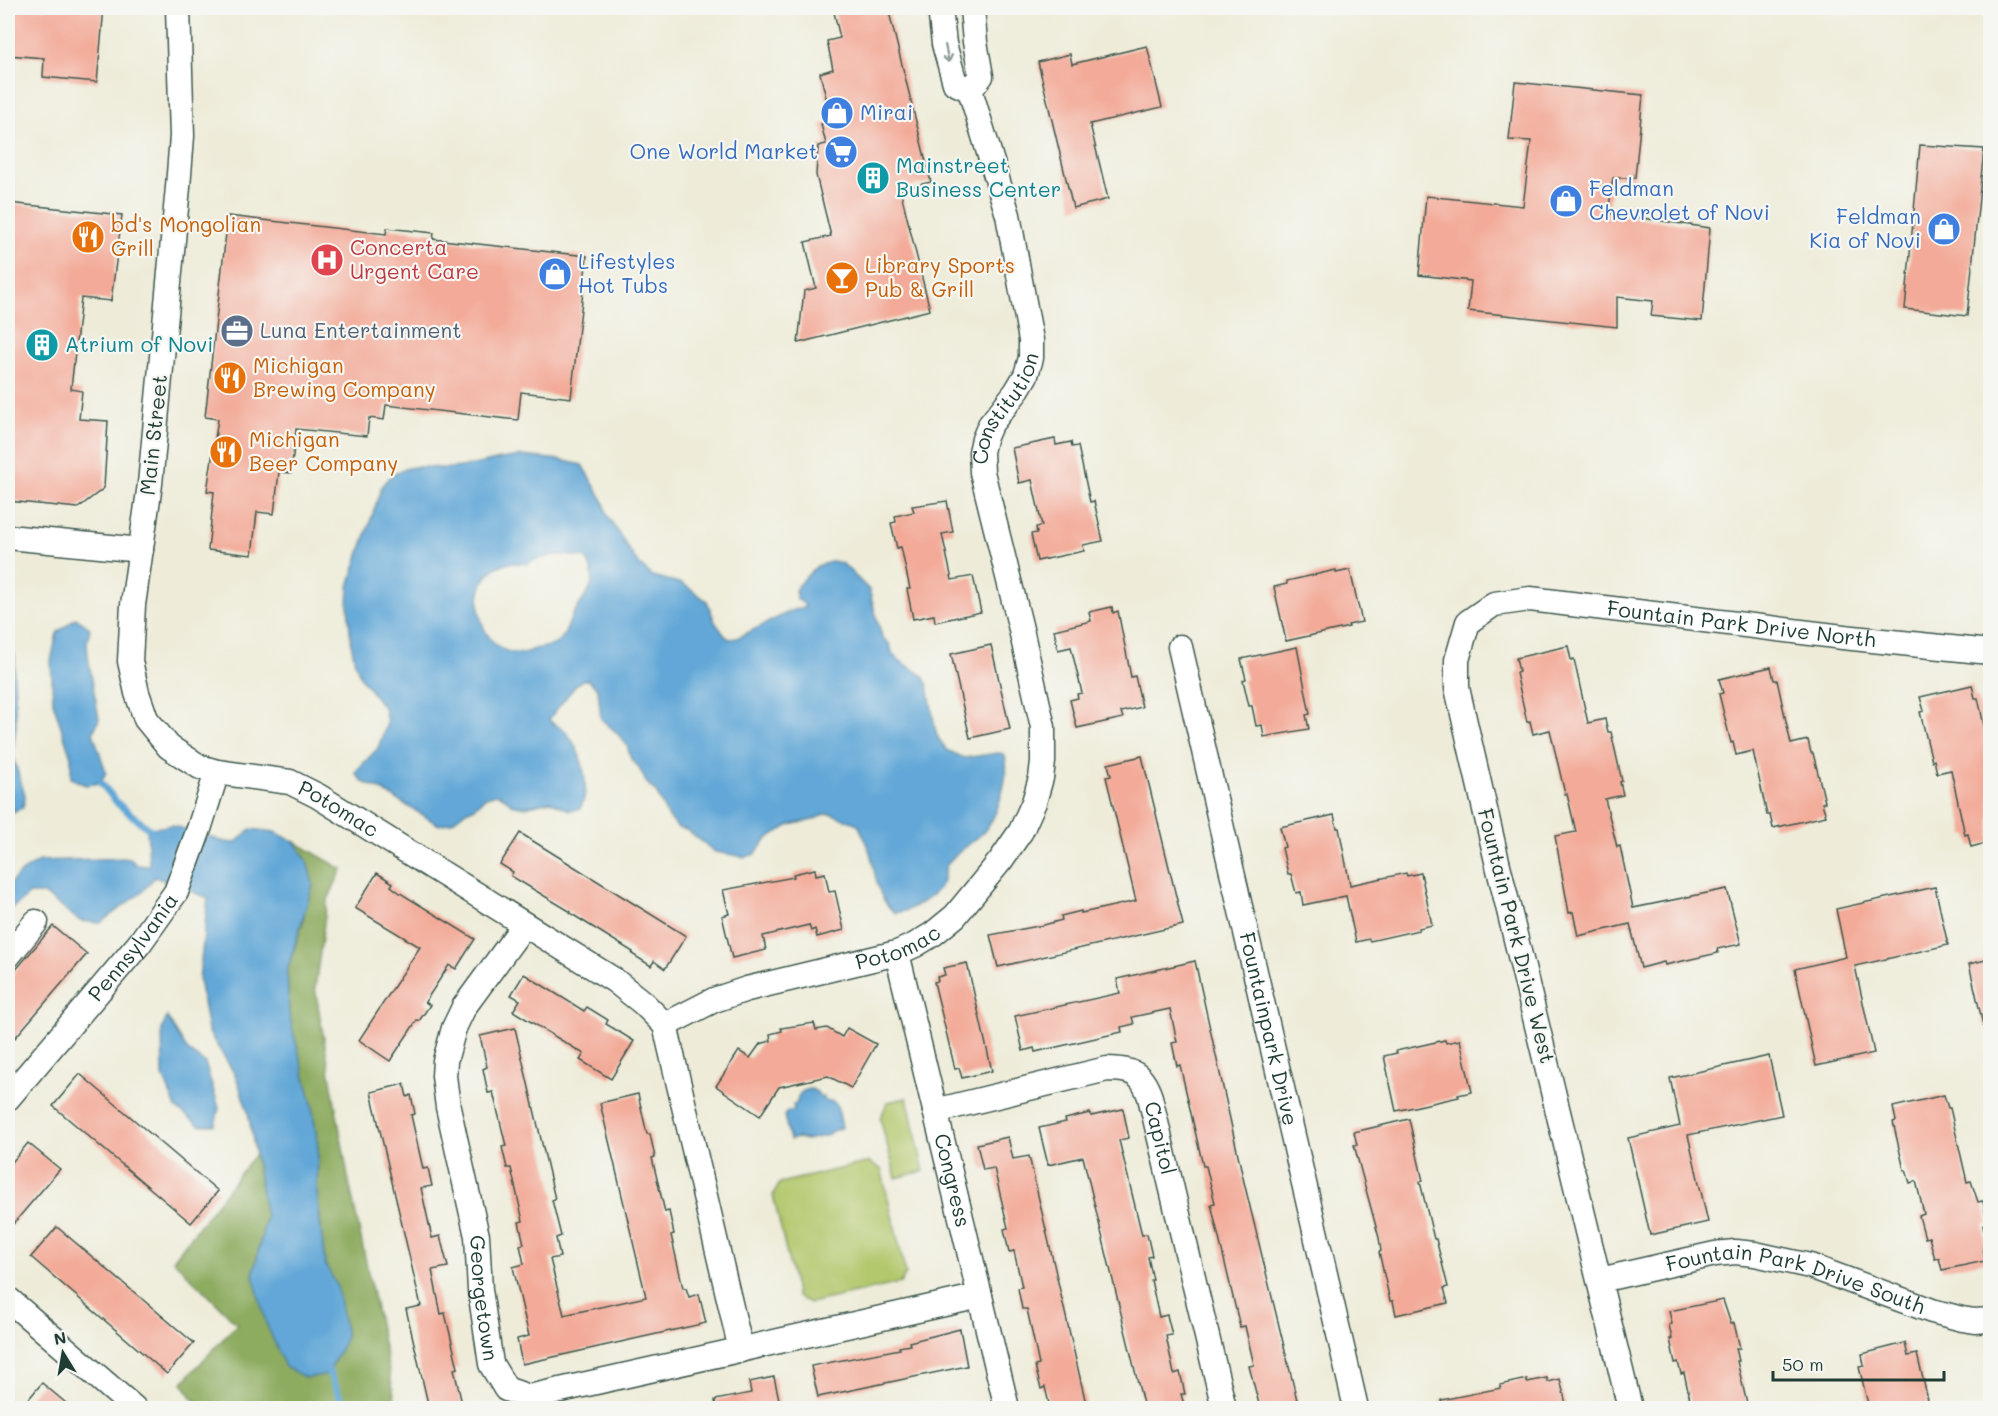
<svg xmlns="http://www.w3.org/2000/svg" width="1998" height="1416" font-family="Mali,sans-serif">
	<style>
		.green { fill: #b3c86d; stroke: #698250; stroke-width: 1.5 }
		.forest { fill: #8eac60; stroke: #56744a; stroke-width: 1.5 }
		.water { fill: #62a7d7; stroke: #407286; stroke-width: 1.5; fill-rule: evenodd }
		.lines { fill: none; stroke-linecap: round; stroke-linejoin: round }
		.stream { stroke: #62a7d7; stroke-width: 7 }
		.building { fill: #f3aa98 }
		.street-casing { stroke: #3e574d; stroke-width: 27 }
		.street { stroke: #fff; stroke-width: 24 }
		.oneway { stroke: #8f9e9a }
		.labels { text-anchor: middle; stroke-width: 4.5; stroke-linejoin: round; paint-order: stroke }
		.shop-label { font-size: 21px; fill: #366cbe; stroke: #f6f6f2; text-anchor: start }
		.culture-label { font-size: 21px; fill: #0d838f; stroke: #f6f6f2; text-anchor: start }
		.food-label { font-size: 21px; fill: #c56008; stroke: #f6f6f2; text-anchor: start }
		.health-label { font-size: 21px; fill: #be3a42; stroke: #f6f6f2; text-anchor: start }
		.service-label { font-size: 21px; fill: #4e5e75; stroke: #f6f6f2; text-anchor: start }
		.street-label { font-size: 21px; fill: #1f3d34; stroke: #f6f6f2 }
	</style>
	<rect width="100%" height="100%" fill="#f6f6f2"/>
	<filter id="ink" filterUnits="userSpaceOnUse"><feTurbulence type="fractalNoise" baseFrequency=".0167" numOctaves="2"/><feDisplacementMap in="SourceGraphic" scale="12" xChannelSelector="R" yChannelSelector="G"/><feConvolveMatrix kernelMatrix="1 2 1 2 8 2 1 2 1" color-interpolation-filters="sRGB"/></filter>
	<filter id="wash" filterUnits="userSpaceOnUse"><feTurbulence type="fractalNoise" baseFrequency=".008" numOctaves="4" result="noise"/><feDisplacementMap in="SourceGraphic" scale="24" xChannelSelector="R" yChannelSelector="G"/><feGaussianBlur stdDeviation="1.35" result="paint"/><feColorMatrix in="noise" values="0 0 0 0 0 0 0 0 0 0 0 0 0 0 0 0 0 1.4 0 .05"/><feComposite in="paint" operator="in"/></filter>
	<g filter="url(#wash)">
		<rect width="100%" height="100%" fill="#eeecd9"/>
		<g class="green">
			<polygon points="907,1098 924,1171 896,1178 880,1118 888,1102"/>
			<polygon points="869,1162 881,1169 906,1274 900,1283 810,1303 797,1297 773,1195 780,1183"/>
		</g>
		<polygon class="forest" points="295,842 342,869 327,902 315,988 348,1177 397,1408 200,1408 182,1383 237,1324 173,1260 255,1154 266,1217 253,1275 325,1264 317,1193 318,1147 312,1104 289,1015 287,971 304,919 307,861"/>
		<g class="water">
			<path d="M 522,456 L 561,460 L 582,465 L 604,502 L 607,515 L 637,562 L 652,576 L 683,584 L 707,601 L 715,622 L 725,636 L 730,639 L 737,638 L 791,611 L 805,607 L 804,604 L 797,599 L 795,591 L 798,585 L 817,566 L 834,561 L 843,564 L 869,590 L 882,637 L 890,645 L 892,653 L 899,660 L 923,676 L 928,686 L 935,728 L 938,738 L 947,750 L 964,758 L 998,753 L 1004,754 C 1012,770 997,816 986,829 C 975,842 959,849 948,863 C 943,870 945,878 941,885 C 934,897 909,912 895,913 C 877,899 876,876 871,856 C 868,844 863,835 858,824 L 831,814 L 825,814 L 813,820 L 790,825 L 774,834 L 764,842 L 755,854 L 745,857 L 715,852 L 687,830 L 678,828 L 667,815 L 656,792 L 646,782 L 638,766 L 631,759 L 627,745 L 616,732 L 601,719 L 598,689 L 588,680 L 582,680 L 576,685 L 549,719 C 553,726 559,725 564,730 C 581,747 592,786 580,809 L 569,810 L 550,801 L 525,807 L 511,804 L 504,797 L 497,794 L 486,797 L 475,807 L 466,811 L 452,822 L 439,825 L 380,789 L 363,782 L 356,774 L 357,770 L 378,748 L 387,723 L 384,708 L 361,678 L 355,663 L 351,643 L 348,605 L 349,587 L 353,573 L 382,486 C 389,475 401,469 414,467 C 426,466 439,469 452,468 C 475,466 498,458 522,456 ZM 555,555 C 560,555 582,556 586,558 C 600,583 589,591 575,611 C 568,621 567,636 557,643 C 550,648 543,646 535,649 C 530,650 527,653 522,653 C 480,657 463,588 497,567 C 507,561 517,563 528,564 L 533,560 Z"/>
			<polygon points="76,618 90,628 87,642 88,657 99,719 93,733 106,772 101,783 85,785 71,778 71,757 53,702 51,661 57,633"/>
			<polygon points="8,628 15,658 14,676 16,726 13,748 14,760 25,795 23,808 14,811 8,819"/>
			<polygon points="172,825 225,842 235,843 251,829 275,832 295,842 307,861 313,884 287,971 289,1015 312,1104 318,1147 317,1193 325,1264 337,1286 346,1337 328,1374 306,1378 285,1367 266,1323 253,1275 266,1217 248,1112 236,1076 208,1031 199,979 208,898 155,877 141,893 100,923 80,921 44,894 30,894 11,909 8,908 8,886 20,873 39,861 129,858 137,865 149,866 147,828 162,827"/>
			<polygon points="167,1017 188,1051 205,1063 219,1108 215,1125 199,1125 176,1108 163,1076 162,1029"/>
			<path d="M 811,1089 L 817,1092 L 820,1097 L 824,1097 L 825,1102 L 832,1101 L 837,1105 L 842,1127 L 830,1132 L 828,1135 L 807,1140 L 797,1138 L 790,1140 L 784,1116 L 787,1112 L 794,1110 L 793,1104 L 797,1103 C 797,1094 802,1090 811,1089 Z"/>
		</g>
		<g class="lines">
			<g class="stream">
				<polyline points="101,783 118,804 153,832"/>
				<polyline points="326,1366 345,1408"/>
			</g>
		</g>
		<g id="blocks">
			<g class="building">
				<polygon points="8,8 104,8 97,82 43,77 44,58 8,55"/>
				<polygon points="833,8 888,8 931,182 900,189 930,310 798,343 804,291 816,288 805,242 831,236 816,175 818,146 826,144 821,124 832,122 820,73 833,69 827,41 840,38"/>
				<polygon points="1147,46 1162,107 1090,124 1108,199 1073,208 1038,62 1070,54 1072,64"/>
				<polygon points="1515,82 1643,95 1635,178 1613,178 1608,213 1710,228 1702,321 1651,316 1653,301 1617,297 1617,327 1468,311 1471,281 1419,275 1426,196 1523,206 1531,141 1509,140"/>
				<polygon points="1920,145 1984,149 1967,316 1905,309"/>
				<polygon points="8,203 122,215 111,301 81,298 71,389 82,391 79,419 108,421 104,488 78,508 8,501"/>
				<polygon points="228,216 386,234 387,228 434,233 433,239 587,256 571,398 521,392 518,420 386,405 384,420 369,418 367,436 296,429 291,473 279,472 274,514 257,512 252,555 208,550 214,492 207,491 218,419 205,417"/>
				<polygon points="1055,439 1056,445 1071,442 1072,447 1078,446 1090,502 1094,501 1103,541 1083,545 1084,551 1037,561 1031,534 1037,533 1036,527 1042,526 1032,480 1019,483 1012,448"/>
				<polygon points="947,501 953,532 942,534 952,580 973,576 981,612 935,622 934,615 913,619 907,589 910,589 901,547 897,548 891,523 896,522 895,516 914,512 912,506"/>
				<polygon points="1336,570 1336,573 1350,570 1362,622 1348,625 1349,627 1286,641 1274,587 1287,584 1287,581"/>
				<polygon points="1112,607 1113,613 1118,611 1131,677 1135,676 1142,707 1121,712 1123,718 1077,728 1070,700 1078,698 1077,694 1082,693 1071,647 1058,650 1054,630 1091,621 1089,612"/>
				<polygon points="991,645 1010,729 970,738 951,654"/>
				<polygon points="1568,646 1571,660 1574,659 1588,723 1605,719 1608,732 1611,732 1622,781 1620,782 1623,795 1605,799 1617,847 1620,846 1633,908 1727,889 1741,944 1717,949 1718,953 1665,965 1664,962 1641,968 1630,924 1578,936 1573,912 1569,913 1555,836 1576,832 1567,794 1565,794 1550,730 1533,734 1530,721 1527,722 1516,673 1519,672 1516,658"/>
				<polygon points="1297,647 1310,714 1306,715 1309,729 1264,737 1262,725 1256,726 1252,706 1249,706 1243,680 1246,679 1241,659"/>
				<polygon points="1771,667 1774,680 1777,680 1791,744 1808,740 1811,753 1813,753 1825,802 1822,803 1826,816 1773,828 1770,815 1767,815 1753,751 1736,755 1733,742 1731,743 1719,694 1723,693 1719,679"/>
				<polygon points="1972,685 1975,698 1978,698 1990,753 1990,842 1971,847 1968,834 1965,835 1951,770 1937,773 1934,760 1932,761 1920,712 1924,711 1920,697"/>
				<polygon points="1142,756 1183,925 998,967 990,935 1044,925 1062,920 1061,916 1081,911 1081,913 1091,911 1136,901 1106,777 1111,776 1108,764"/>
				<polygon points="1334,815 1337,828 1339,828 1350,885 1406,873 1407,876 1421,873 1432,925 1419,928 1419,930 1370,941 1369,939 1356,942 1346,896 1303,905 1301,892 1296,893 1291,874 1288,874 1282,848 1285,847 1280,827"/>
				<polygon points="520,833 686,936 665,969 654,961 651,966 632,954 633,952 570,913 571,912 511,876 513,872 500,864"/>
				<polygon points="815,869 816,875 825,873 829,892 835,891 844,930 817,937 815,929 811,931 809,925 763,936 766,950 732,958 722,916 729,914 723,890 794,877 793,874"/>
				<polygon points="377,873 393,883 391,886 400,893 475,939 456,969 449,965 425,1002 430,1005 419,1021 417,1020 390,1061 359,1040 420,947 355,908"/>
				<polygon points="1935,887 1948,945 1855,966 1874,1053 1816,1066 1795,969 1846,957 1836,909"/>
				<polygon points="53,926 87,954 8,1046 8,979"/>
				<polygon points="1990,959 1990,1024 1983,1025 1969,964"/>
				<polygon points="1195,961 1244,1182 1299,1408 1260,1408 1249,1366 1254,1365 1245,1326 1240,1327 1211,1204 1215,1203 1206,1166 1203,1166 1180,1065 1177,1066 1172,1043 1177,1042 1170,1009 1132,1017 1134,1024 1121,1027 1122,1032 1035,1052 1034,1048 1023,1051 1015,1016 1120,993 1117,979"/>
				<polygon points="967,963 992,1071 962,1078 959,1068 955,1069 934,982 938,981 937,977 945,975 943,968"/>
				<polygon points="524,974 584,1011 587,1007 608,1020 606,1024 634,1041 611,1079 580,1060 584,1054 513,1011 520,1000 511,995"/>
				<polygon points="814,1023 816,1030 827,1028 842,1037 847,1028 876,1044 851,1088 828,1076 779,1087 760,1116 716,1086 739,1051 750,1058 760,1044 771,1041 770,1034 782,1031 781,1028"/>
				<polygon points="515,1028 555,1199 552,1200 561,1236 556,1238 560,1257 550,1259 564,1315 646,1297 600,1103 638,1094 647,1134 650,1134 655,1157 652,1158 665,1212 669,1211 674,1234 671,1235 683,1288 686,1288 689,1297 699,1294 706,1323 522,1364 517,1339 529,1336 513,1267 524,1264 520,1245 524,1244 519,1222 523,1221 511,1168 507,1168 502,1147 506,1146 493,1092 488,1093 483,1069 487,1067 480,1036"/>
				<polygon points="1445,1040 1446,1043 1460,1040 1472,1092 1458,1095 1459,1097 1396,1111 1384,1056 1397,1053 1396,1051"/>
				<polygon points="1769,1056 1782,1115 1688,1135 1708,1222 1650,1235 1628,1138 1680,1126 1670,1078"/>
				<polygon points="80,1074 218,1191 191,1223 53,1106"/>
				<polygon points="404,1084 407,1097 411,1095 415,1114 411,1115 423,1169 428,1168 432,1186 421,1188 432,1238 440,1236 448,1267 432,1270 441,1314 445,1313 458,1368 454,1369 463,1408 429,1408 406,1309 421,1306 371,1092"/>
				<polygon points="1944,1095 1948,1108 1950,1108 1967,1182 1971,1181 1978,1202 1983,1201 1988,1224 1983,1225 1987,1248 1983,1248 1985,1261 1942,1270 1939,1258 1935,1259 1929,1237 1925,1238 1919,1216 1924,1214 1916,1181 1910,1183 1906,1170 1904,1170 1893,1122 1896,1121 1893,1107"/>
				<polygon points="1123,1109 1129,1138 1119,1140 1142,1235 1147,1234 1152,1256 1148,1257 1153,1280 1151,1280 1159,1317 1167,1315 1172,1335 1166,1336 1174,1374 1180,1372 1185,1394 1181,1394 1185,1408 1144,1408 1083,1157 1048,1165 1039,1128 1066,1122 1065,1119 1090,1113 1091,1116"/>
				<polygon points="1409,1119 1423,1181 1420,1182 1434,1239 1436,1239 1448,1287 1444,1288 1448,1303 1396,1315 1393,1301 1390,1301 1379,1252 1381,1251 1379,1238 1354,1145 1357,1145 1354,1132"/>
				<polygon points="1008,1137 1013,1159 1029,1156 1087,1408 1050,1408 1045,1387 1041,1389 1035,1366 1039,1365 1027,1309 1022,1309 1018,1288 1022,1287 1014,1251 1009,1252 1004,1229 1008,1228 994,1168 983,1170 977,1144"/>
				<polygon points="28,1143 60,1169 8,1230 8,1167"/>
				<polygon points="57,1227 194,1343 167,1374 31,1257"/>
				<polygon points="1723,1300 1731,1324 1734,1323 1740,1348 1736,1348 1739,1361 1737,1361 1748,1408 1692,1408 1684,1373 1681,1374 1678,1362 1675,1363 1670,1339 1672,1339 1669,1325 1672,1324 1669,1311"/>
				<polygon points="960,1329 967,1366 818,1397 811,1366 900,1349 899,1347 910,1345 909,1342"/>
				<polygon points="1905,1343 1908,1356 1917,1354 1930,1408 1869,1408 1859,1367 1864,1366 1862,1354"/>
				<polygon points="774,1377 781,1408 716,1408 715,1400 751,1393 749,1382"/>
				<polygon points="1547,1378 1548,1382 1560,1379 1567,1408 1442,1408 1441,1400 1501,1388 1500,1385 1527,1379 1527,1382"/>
				<polygon points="42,1383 72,1408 21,1408"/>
			</g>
		</g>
	</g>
	<g filter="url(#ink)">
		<use href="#blocks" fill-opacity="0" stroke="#3e574d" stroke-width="1.5"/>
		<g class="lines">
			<defs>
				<g id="street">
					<path id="s1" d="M 178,8 L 182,136 L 178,187 L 150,484 L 133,605 L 130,661 L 137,693 L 146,719 L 169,747 L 200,767 L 217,772 L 290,782 L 318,796 L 614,980 L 643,1003 L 665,1025 L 714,1000 L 747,989 L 897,953 L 915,945 L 933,934 L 955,916 L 1001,860 L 1021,831 L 1034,802 L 1041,778 L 1043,762 L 1043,727 L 1020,625 L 982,472 L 981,452 L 984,439 L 990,425 L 1016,392 L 1026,375 L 1031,358 L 1031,340 L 1008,215 L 970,90 L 955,83 L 944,44 L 940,8"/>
					<polyline points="970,90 981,76 975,42 972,8"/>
					<polyline points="8,537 141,550"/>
					<path id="s2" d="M 1180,647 L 1356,1408"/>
					<path id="s3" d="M 524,925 L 464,1007 L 454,1028 L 445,1061 L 444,1076 L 448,1107 L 477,1236 L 480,1290 L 491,1364 L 506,1389 L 529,1397 L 980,1296"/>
					<path id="s4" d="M 897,953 L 1007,1408"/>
					<polyline points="8,956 36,922"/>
					<polyline points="665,1025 741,1350"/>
					<path id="s5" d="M 8,1098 L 139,944 L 176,892 L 199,829 L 217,772"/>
					<path id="s6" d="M 935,1111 L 1107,1069 C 1132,1069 1142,1073 1150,1097 L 1224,1408"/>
					<path id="s7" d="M 1600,1280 L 1715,1254 L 1735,1252 L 1755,1254 L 1810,1266 L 1932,1311 L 1962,1319 L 1975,1321 L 1990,1320"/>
					<polyline points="8,1299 134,1408"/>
					<path id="s8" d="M 1630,1408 L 1496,857 L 1457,688 L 1457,660 L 1468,622 L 1494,604 L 1530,599 L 1843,637 L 1990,652"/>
				</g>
			</defs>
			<use href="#street" class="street-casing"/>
			<use href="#street" class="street"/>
		</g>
		<defs><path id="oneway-shaft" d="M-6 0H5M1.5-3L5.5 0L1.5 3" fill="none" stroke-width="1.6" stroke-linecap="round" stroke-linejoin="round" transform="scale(1.5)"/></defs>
		<use class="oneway" href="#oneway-shaft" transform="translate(947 54) rotate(78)"/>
	</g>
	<defs>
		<symbol id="shop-disc" viewBox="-11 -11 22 22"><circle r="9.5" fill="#3f7fe0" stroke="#f6f6f2"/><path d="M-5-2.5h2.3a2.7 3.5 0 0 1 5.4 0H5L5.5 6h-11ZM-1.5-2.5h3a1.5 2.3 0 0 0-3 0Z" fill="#fff"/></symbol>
		<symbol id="supermarket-disc" viewBox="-11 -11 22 22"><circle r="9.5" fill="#3f7fe0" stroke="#f6f6f2"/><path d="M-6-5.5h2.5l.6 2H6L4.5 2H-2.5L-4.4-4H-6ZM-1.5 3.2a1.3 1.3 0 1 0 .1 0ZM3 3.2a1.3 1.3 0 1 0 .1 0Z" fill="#fff"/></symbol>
		<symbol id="building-disc" viewBox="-11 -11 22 22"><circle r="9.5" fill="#0f9aa8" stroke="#f6f6f2"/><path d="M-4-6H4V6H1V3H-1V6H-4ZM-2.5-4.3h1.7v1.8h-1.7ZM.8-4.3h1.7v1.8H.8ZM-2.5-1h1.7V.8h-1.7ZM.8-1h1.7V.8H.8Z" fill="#fff"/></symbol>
		<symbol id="restaurant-disc" viewBox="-11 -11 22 22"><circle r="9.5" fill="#e8710a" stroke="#f6f6f2"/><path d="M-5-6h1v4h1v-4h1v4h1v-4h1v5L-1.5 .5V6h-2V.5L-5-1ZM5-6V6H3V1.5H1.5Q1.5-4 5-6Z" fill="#fff"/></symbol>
		<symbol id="hospital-disc" viewBox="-11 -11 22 22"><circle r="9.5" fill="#e0444e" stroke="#f6f6f2"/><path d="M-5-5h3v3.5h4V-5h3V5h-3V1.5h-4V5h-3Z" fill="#fff"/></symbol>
		<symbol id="bar-disc" viewBox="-11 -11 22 22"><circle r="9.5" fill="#e8710a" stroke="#f6f6f2"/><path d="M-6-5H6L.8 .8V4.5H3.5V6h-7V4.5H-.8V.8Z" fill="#fff"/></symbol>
		<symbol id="office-disc" viewBox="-11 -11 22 22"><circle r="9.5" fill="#5c6f8a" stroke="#f6f6f2"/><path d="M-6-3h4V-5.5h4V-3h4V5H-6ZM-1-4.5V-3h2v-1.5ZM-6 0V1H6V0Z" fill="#fff"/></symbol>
	</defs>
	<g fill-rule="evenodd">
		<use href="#shop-disc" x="818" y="94" width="38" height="38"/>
		<use href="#supermarket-disc" x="822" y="133" width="38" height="38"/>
		<use href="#building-disc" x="854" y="159" width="38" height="38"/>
		<use href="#shop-disc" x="1547" y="182" width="38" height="38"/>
		<use href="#shop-disc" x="1925" y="210" width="38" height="38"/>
		<use href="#restaurant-disc" x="69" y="218" width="38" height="38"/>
		<use href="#hospital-disc" x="308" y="241" width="38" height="38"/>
		<use href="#shop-disc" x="536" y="255" width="38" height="38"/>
		<use href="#bar-disc" x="823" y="259" width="38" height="38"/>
		<use href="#office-disc" x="218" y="312" width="38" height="38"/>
		<use href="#building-disc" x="23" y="326" width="38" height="38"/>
		<use href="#restaurant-disc" x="211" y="359" width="38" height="38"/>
		<use href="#restaurant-disc" x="207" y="433" width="38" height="38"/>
	</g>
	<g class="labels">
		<g class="shop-label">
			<text x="860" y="120">Mirai</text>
			<text x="818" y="159" text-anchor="end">One World Market</text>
			<text x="1589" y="196">Feldman<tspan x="1589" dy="24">Chevrolet of Novi</tspan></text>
			<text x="1921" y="224" text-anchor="end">Feldman<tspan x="1921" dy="24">Kia of Novi</tspan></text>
			<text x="578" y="269">Lifestyles<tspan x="578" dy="24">Hot Tubs</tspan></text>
		</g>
		<g class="culture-label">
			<text x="896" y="173">Mainstreet<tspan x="896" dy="24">Business Center</tspan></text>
			<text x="65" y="352">Atrium of Novi</text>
		</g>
		<g class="food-label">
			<text x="111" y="232">bd's Mongolian<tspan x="111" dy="24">Grill</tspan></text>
			<text x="865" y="273">Library Sports<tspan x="865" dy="24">Pub &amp; Grill</tspan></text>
			<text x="253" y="373">Michigan<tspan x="253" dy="24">Brewing Company</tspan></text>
			<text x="249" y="447">Michigan<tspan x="249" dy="24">Beer Company</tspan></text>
		</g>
		<g class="health-label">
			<text x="350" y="255">Concerta<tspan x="350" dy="24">Urgent Care</tspan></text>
		</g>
		<g class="service-label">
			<text x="260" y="338">Luna Entertainment</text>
		</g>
		<g class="street-label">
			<text dy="7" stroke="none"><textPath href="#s1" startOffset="2190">Constitution</textPath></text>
			<text transform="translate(154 435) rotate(-84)" y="7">Main Street</text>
			<text dy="7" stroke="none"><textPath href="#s8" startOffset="1089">Fountain Park Drive North</textPath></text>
			<text dy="7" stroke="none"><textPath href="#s1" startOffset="936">Potomac</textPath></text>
			<text transform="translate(1516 936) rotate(76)" y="7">Fountain Park Drive West</text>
			<text dy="7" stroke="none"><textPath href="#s1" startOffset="1575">Potomac</textPath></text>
			<text dy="7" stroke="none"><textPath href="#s5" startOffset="196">Pennsylvania</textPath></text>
			<text dy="7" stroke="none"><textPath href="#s2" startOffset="392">Fountainpark Drive</textPath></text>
			<text dy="7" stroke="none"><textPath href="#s6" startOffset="276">Capitol</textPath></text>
			<text dy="7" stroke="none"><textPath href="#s4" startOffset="234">Congress</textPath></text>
			<text dy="7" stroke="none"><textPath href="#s7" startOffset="202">Fountain Park Drive South</textPath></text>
			<text dy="7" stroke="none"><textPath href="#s3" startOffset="400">Georgetown</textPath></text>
		</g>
	</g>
	<rect width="1998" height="1416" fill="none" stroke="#f6f6f2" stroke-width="30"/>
	<g transform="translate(63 1353) rotate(349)" stroke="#f6f6f2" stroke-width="4.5" paint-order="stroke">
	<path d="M0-4.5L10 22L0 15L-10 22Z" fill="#1f3d34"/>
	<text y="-9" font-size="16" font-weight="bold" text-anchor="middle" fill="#1f3d34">N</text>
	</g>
	<path d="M1773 1371v9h171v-9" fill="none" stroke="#1f3d34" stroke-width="3"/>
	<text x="1782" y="1371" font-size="18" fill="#1f3d34" stroke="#f6f6f2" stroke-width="4.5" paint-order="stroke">50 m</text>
</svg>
